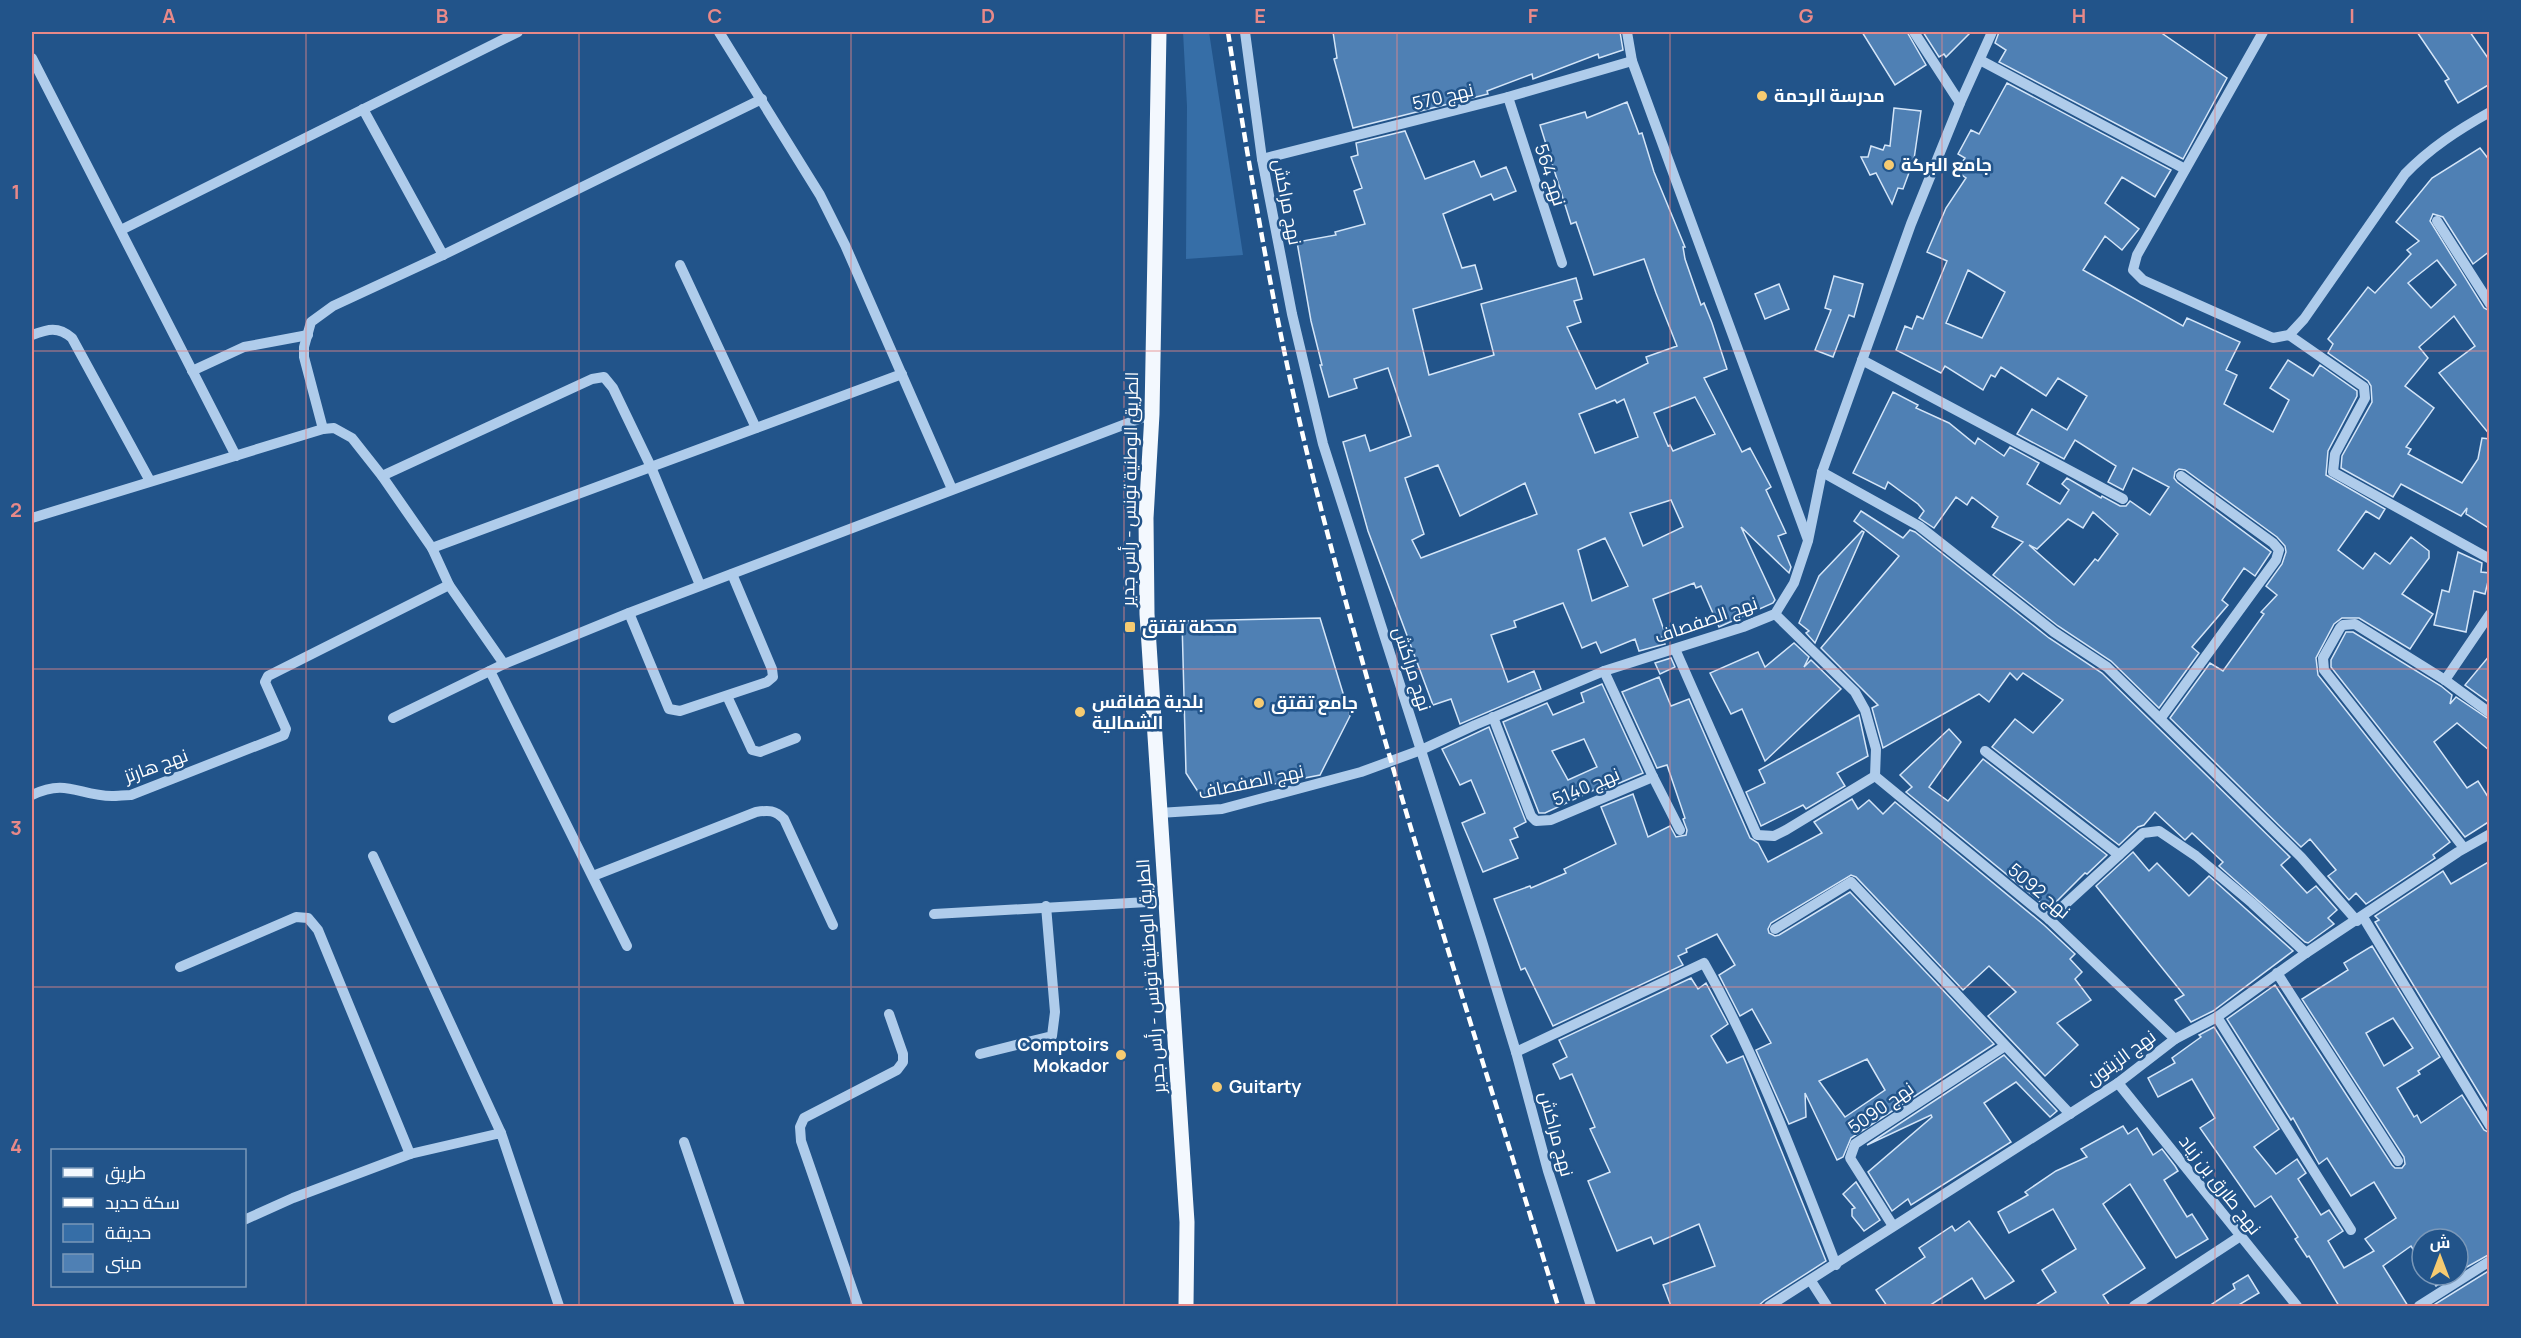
<svg xmlns="http://www.w3.org/2000/svg" width="2521" height="1338" font-family="Manrope,Cairo,sans-serif">
	<style>
		.green { fill: #366ea7 }
		.building { fill: #4f80b4; stroke: #d4e5f8; stroke-width: 1.5; fill-rule: evenodd }
		.lines { fill: none; stroke-linecap: round; stroke-linejoin: round }
		.minor { stroke: #afcceb; stroke-width: 10 }
		.major { stroke: #f3f8fe; stroke-width: 15 }
		.rail { stroke: #fff; stroke-width: 4.5; stroke-dasharray: 10 4.5; stroke-linecap: butt }
		.grid { fill: none; stroke: #e88989; stroke-width: 1.5; stroke-opacity: 0.55 }
		.poi-dot { fill: #f6cb71; stroke: #22548a; stroke-width: 2 }
		.labels { text-anchor: middle; stroke-width: 5; stroke-linejoin: round; paint-order: stroke }
		.poi-label { font-size: 18px; font-weight: bold; fill: #fff; stroke: #22548a; text-anchor: start }
		.street-label { font-size: 18px; fill: #fff; stroke: #22548a }
		.neatline { fill: none; stroke: #e88989; stroke-width: 2 }
		.grid-label { font-size: 20px; text-anchor: middle; font-weight: bold; fill: #e88989 }
	</style>
	<rect width="100%" height="100%" fill="#22548a"/>
	<polygon class="green" points="1183,32 1209,32 1243,255 1186,259 1187,106"/>
	<g class="building">
		<polygon points="1333,32 1620,32 1623,50 1599,58 1598,54 1533,79 1532,74 1487,91 1488,94 1353,128 1334,59 1337,58"/>
		<polygon points="1862,32 1907,32 1926,65 1895,85"/>
		<polygon points="1923,32 1971,32 1946,57 1944,54 1939,57"/>
		<polygon points="1999,32 2160,32 2227,78 2183,159 1999,62 2006,50 1995,43"/>
		<polygon points="2417,32 2470,32 2490,61 2490,84 2458,103 2445,81 2449,79"/>
		<path d="M 2007,83 L 2171,170 L 2155,197 L 2122,177 L 2105,203 L 2139,229 L 2122,250 L 2105,236 L 2083,270 L 2183,326 L 2187,318 L 2240,342 L 2226,370 L 2237,375 L 2224,404 L 2273,432 L 2289,400 L 2270,388 L 2288,360 L 2313,376 L 2320,365 L 2357,391 L 2357,396 L 2328,451 L 2326,475 L 2385,509 L 2379,519 L 2366,511 L 2338,550 L 2363,569 L 2375,553 L 2390,564 L 2411,537 L 2429,551 L 2429,558 L 2402,594 L 2433,614 L 2410,649 L 2359,618 L 2342,618 L 2334,624 L 2316,658 L 2318,675 L 2450,842 L 2433,855 L 2435,858 L 2366,904 L 2356,893 L 2349,900 L 2328,876 L 2336,870 L 2310,839 L 2301,847 L 2170,718 L 2210,663 L 2223,671 L 2264,614 L 2261,612 L 2277,595 L 2266,586 L 2282,564 L 2286,552 L 2285,546 L 2277,537 L 2185,470 L 2179,469 L 2175,472 L 2174,478 L 2177,482 L 2271,552 L 2255,576 L 2244,568 L 2222,600 L 2228,605 L 2192,647 L 2199,653 L 2159,708 L 2111,661 L 2058,626 L 1993,575 L 2023,542 L 1992,527 L 1998,517 L 1972,497 L 1967,505 L 1956,497 L 1934,528 L 1919,518 L 1924,511 L 1918,504 L 1888,482 L 1885,489 L 1853,473 L 1893,392 L 1918,405 L 1916,408 L 1949,423 L 1975,444 L 1978,438 L 2004,456 L 2010,447 L 2039,463 L 2027,484 L 2060,504 L 2069,490 L 2062,484 L 2067,478 L 2101,498 L 2102,496 L 2120,506 L 2126,506 L 2130,501 L 2150,515 L 2169,487 L 2133,468 L 2123,490 L 2108,482 L 2116,466 L 2075,440 L 2064,459 L 2017,434 L 2032,409 L 2067,430 L 2087,396 L 2058,378 L 2046,396 L 2001,367 L 1995,377 L 1991,375 L 1983,390 L 1945,366 L 1941,373 L 1896,350 L 1905,326 L 1912,329 L 1917,316 L 1923,319 L 1947,261 L 1927,252 L 1946,208 L 1966,178 L 1956,171 L 1965,158 L 1958,154 L 1971,130 L 1979,134 ZM 1968,270 L 2005,292 L 1982,338 L 1946,323 ZM 2093,512 L 2118,534 L 2098,561 L 2095,559 L 2074,585 L 2029,545 L 2037,549 L 2068,519 L 2083,528 Z"/>
		<path d="M 1627,102 L 1639,134 L 1642,133 L 1654,172 L 1685,247 L 1683,247 L 1685,259 L 1701,305 L 1704,303 L 1712,323 L 1727,369 L 1704,378 L 1742,452 L 1750,448 L 1771,487 L 1766,490 L 1786,533 L 1778,536 L 1791,567 L 1789,573 L 1741,527 L 1775,600 L 1773,603 L 1719,627 L 1701,586 L 1696,588 L 1694,583 L 1653,599 L 1666,636 L 1662,637 L 1665,644 L 1639,651 L 1635,639 L 1601,653 L 1596,642 L 1582,648 L 1563,603 L 1514,621 L 1516,627 L 1491,635 L 1508,682 L 1534,671 L 1541,689 L 1460,724 L 1451,699 L 1433,705 L 1368,531 L 1343,442 L 1365,435 L 1370,451 L 1411,436 L 1388,368 L 1354,379 L 1357,388 L 1329,397 L 1320,365 L 1322,365 L 1311,321 L 1297,242 L 1336,235 L 1335,232 L 1365,224 L 1354,191 L 1362,188 L 1351,157 L 1358,155 L 1356,143 L 1405,131 L 1425,179 L 1474,161 L 1481,177 L 1506,167 L 1516,191 L 1494,200 L 1491,194 L 1443,214 L 1462,268 L 1475,265 L 1482,289 L 1413,309 L 1429,375 L 1494,355 L 1481,304 L 1576,278 L 1582,299 L 1574,301 L 1581,322 L 1567,327 L 1596,389 L 1648,363 L 1646,357 L 1677,346 L 1656,293 L 1644,259 L 1594,275 L 1576,222 L 1571,224 L 1540,125 L 1585,112 L 1587,118 ZM 1695,397 L 1715,434 L 1673,451 L 1670,445 L 1668,446 L 1654,413 ZM 1624,399 L 1638,437 L 1595,453 L 1579,414 L 1615,400 L 1617,403 ZM 1438,465 L 1460,516 L 1525,483 L 1537,514 L 1421,558 L 1412,540 L 1424,534 L 1405,478 ZM 1671,500 L 1683,527 L 1643,546 L 1630,513 ZM 1605,538 L 1628,586 L 1592,601 L 1578,550 Z"/>
		<polygon points="1894,108 1921,111 1914,159 1903,189 1898,188 1892,204 1876,173 1870,175 1861,157 1868,157 1871,146 1883,150 1885,145 1890,146"/>
		<path d="M 2480,148 L 2490,161 L 2490,251 L 2473,264 L 2443,217 L 2433,214 L 2430,221 L 2484,308 L 2490,311 L 2490,435 L 2439,373 L 2475,346 L 2454,316 L 2419,347 L 2428,358 L 2405,386 L 2434,408 L 2406,447 L 2411,449 L 2408,454 L 2462,483 L 2478,459 L 2482,438 L 2490,439 L 2490,529 L 2466,514 L 2467,508 L 2461,516 L 2401,484 L 2393,497 L 2341,468 L 2342,456 L 2372,402 L 2371,386 L 2368,381 L 2328,353 L 2333,344 L 2328,339 L 2368,287 L 2375,293 L 2411,254 L 2407,250 L 2419,241 L 2396,222 L 2432,178 ZM 2437,260 L 2456,285 L 2431,308 L 2408,283 Z"/>
		<polygon points="1834,276 1863,284 1854,317 1849,315 1833,357 1815,350 1831,310 1825,308"/>
		<polygon points="1779,284 1789,309 1765,319 1755,294"/>
		<polygon points="1861,511 1903,538 1910,530 1915,532 2049,638 2102,673 2290,857 2281,865 2307,893 2316,886 2337,910 2328,918 2334,924 2308,943 2305,942 2219,866 2223,862 2192,833 2185,840 2155,812 2144,825 2138,827 2119,845 1992,747 2015,719 2033,733 2063,700 2023,673 2017,680 2010,673 1989,702 1979,694 1883,748 1872,708 1878,705 1821,648 1899,556 1854,521"/>
		<polygon points="1862,531 1864,532 1815,643 1806,633 1809,631 1799,623 1819,576"/>
		<polygon points="2458,552 2482,563 2481,572 2490,573 2485,594 2474,591 2466,632 2434,625 2442,590 2449,592"/>
		<polygon points="1320,618 1350,716 1320,775 1202,798 1186,773 1182,621"/>
		<polygon points="2346,632 2353,632 2441,686 2452,695 2450,704 2456,697 2490,720 2490,751 2457,723 2434,742 2467,788 2478,781 2490,800 2490,821 2465,837 2331,667 2331,660"/>
		<polygon points="1794,643 1809,657 1804,667 1811,660 1841,689 1765,761 1742,709 1731,714 1710,673 1758,652 1765,667"/>
		<polygon points="2490,655 2490,703 2465,685"/>
		<polygon points="1671,658 1675,667 1660,674 1655,663"/>
		<path d="M 1659,677 L 1671,706 L 1689,699 L 1750,838 L 1758,843 L 1768,862 L 1822,833 L 1814,822 L 1852,799 L 1858,809 L 1869,800 L 1883,814 L 1895,802 L 2044,925 L 2075,954 L 2070,959 L 2082,972 L 2075,979 L 2091,1000 L 2057,1023 L 2078,1045 L 2045,1076 L 1988,1016 L 2016,992 L 1989,966 L 1963,990 L 1856,877 L 1851,875 L 1771,923 L 1768,929 L 1769,933 L 1775,936 L 1779,935 L 1850,892 L 1994,1044 L 1851,1138 L 1843,1157 L 1837,1160 L 1805,1093 L 1806,1117 L 1789,1124 L 1756,1050 L 1771,1043 L 1752,1009 L 1740,1016 L 1719,975 L 1735,965 L 1717,934 L 1686,949 L 1687,952 L 1678,956 L 1683,965 L 1553,1026 L 1525,968 L 1521,970 L 1494,899 L 1530,886 L 1531,888 L 1566,873 L 1564,869 L 1616,844 L 1601,807 L 1633,794 L 1648,837 L 1670,826 L 1676,837 L 1686,835 L 1687,830 L 1683,819 L 1685,818 L 1667,765 L 1657,768 L 1622,692 ZM 1867,1059 L 1885,1090 L 1845,1117 L 1819,1081 Z"/>
		<path d="M 1602,684 L 1643,773 L 1596,793 L 1594,790 L 1545,813 L 1539,813 L 1503,722 L 1547,703 L 1553,715 L 1584,702 L 1581,693 ZM 1584,739 L 1597,767 L 1568,780 L 1552,751 Z"/>
		<polygon points="1859,715 1868,756 1837,773 1845,786 1806,809 1803,805 1761,826 1746,792 1765,783 1759,770"/>
		<polygon points="1489,727 1526,822 1514,828 1518,837 1510,840 1518,858 1483,872 1462,823 1485,813 1471,780 1460,785 1442,749"/>
		<polygon points="1949,729 1961,742 1929,787 1948,801 1983,759 2107,855 2087,874 2085,873 2049,909 1906,792 1912,787 1900,775"/>
		<polygon points="2133,852 2149,871 2157,863 2189,896 2209,876 2293,951 2213,1011 2191,1022 2175,1000 2184,995 2096,886"/>
		<polygon points="2490,861 2490,1111 2375,922 2379,920 2375,916 2443,871 2451,884"/>
		<path d="M 2372,946 L 2440,1057 L 2418,1071 L 2420,1074 L 2397,1088 L 2414,1117 L 2417,1115 L 2421,1123 L 2462,1095 L 2484,1130 L 2490,1133 L 2490,1254 L 2458,1272 L 2458,1239 L 2422,1239 L 2422,1263 L 2411,1246 L 2383,1266 L 2408,1306 L 2339,1306 L 2309,1256 L 2307,1257 L 2295,1239 L 2298,1237 L 2271,1196 L 2255,1207 L 2200,1128 L 2215,1118 L 2192,1079 L 2158,1097 L 2148,1078 L 2175,1063 L 2172,1058 L 2201,1037 L 2199,1035 L 2214,1027 L 2279,1129 L 2254,1147 L 2276,1174 L 2297,1159 L 2306,1173 L 2298,1179 L 2321,1215 L 2329,1210 L 2343,1231 L 2328,1241 L 2344,1268 L 2374,1251 L 2365,1239 L 2396,1218 L 2374,1182 L 2351,1196 L 2327,1158 L 2319,1164 L 2293,1118 L 2291,1120 L 2227,1019 L 2275,985 L 2392,1165 L 2395,1168 L 2402,1168 L 2405,1164 L 2404,1157 L 2302,999 L 2348,970 L 2344,963 ZM 2393,1018 L 2413,1048 L 2384,1066 L 2366,1033 Z"/>
		<polygon points="1691,978 1698,989 1706,983 1728,1024 1711,1036 1727,1063 1743,1056 1826,1261 1765,1300 1758,1306 1671,1306 1663,1285 1715,1266 1699,1224 1654,1244 1651,1237 1617,1251 1588,1181 1610,1172 1590,1129 1595,1127 1572,1074 1560,1079 1553,1064 1567,1057 1559,1040"/>
		<polygon points="2004,1055 2057,1111 2050,1117 2016,1082 1984,1103 2011,1142 1911,1205 1908,1199 1892,1211 1868,1172 1932,1117 1931,1115 1867,1145"/>
		<polygon points="2123,1126 2128,1134 2137,1128 2153,1155 2162,1149 2175,1166 2178,1171 2164,1180 2187,1217 2192,1214 2208,1239 2176,1258 2130,1184 2103,1204 2145,1268 2103,1295 2110,1306 2034,1306 2056,1292 2042,1270 2076,1249 2053,1209 2009,1233 1998,1212 2028,1195 2025,1192 2056,1171 2087,1157 2081,1149"/>
		<polygon points="1856,1182 1880,1220 1864,1231 1852,1216 1852,1209 1855,1208 1843,1194"/>
		<polygon points="1969,1221 2014,1281 1985,1299 1972,1278 1929,1306 1887,1306 1876,1290 1925,1257 1919,1248 1952,1226 1955,1231"/>
		<polygon points="2490,1270 2490,1306 2432,1306"/>
		<polygon points="2248,1275 2259,1293 2237,1306 2209,1306 2235,1289 2233,1284"/>
		<polygon points="2429,1275 2454,1275 2436,1286"/>
	</g>
	<g class="lines">
		<g class="minor">
			<polyline points="719,32 820,195 845,245 952,489"/>
			<polyline points="1245,32 1262,159 1292,314 1323,444 1481,938 1516,1052 1548,1171 1591,1306"/>
			<polyline points="1627,32 1632,61 1808,540"/>
			<polyline points="1914,32 1960,103"/>
			<path d="M 2263,32 L 2137,255 L 2133,270 L 2143,280 L 2273,338 L 2289,335 L 2304,319 L 2405,174 C 2430,148 2458,130 2490,112"/>
			<polyline points="32,58 236,456"/>
			<polyline points="1980,60 2185,169"/>
			<polyline points="1508,97 1562,263"/>
			<polyline points="363,109 443,255"/>
			<polyline points="1262,159 1508,97 1632,61"/>
			<polyline points="2437,221 2490,304"/>
			<polyline points="121,230 518,32"/>
			<polyline points="680,265 756,428"/>
			<path d="M 32,335 C 48,329 58,326 72,338 L 150,481"/>
			<polyline points="2289,335 2364,387 2365,398 2335,454 2333,472 2490,559"/>
			<polyline points="1862,360 2123,499"/>
			<polyline points="192,371 244,347 308,335"/>
			<polyline points="323,429 304,357 304,347 311,322 333,306 443,255 762,99"/>
			<polyline points="1822,472 1919,526 2054,632 2107,667 2301,857 2357,921"/>
			<polyline points="382,476 592,379 604,377 613,388 651,467 700,585"/>
			<polyline points="32,518 323,429 334,428 352,438 382,476 432,548 449,585 504,664"/>
			<polyline points="432,548 902,374"/>
			<polyline points="629,613 669,709 680,711 767,682 773,677 772,669 732,574"/>
			<polyline points="1775,614 1855,692 1865,710 1876,749 1875,776"/>
			<polyline points="1675,649 1757,835 1774,836 1786,830 1875,776"/>
			<polyline points="490,671 627,946"/>
			<polyline points="1604,671 1653,777 1680,830"/>
			<polyline points="2445,680 2490,614"/>
			<polyline points="727,696 752,750 760,752 796,738"/>
			<polyline points="1493,717 1531,816 1536,821 1551,820 1653,777"/>
			<polyline points="393,718 504,664 629,613 1152,414"/>
			<polyline points="2160,719 2276,560 2279,550 2273,543 2181,476"/>
			<polyline points="1985,751 2119,855"/>
			<polyline points="1875,776 2049,919 2175,1039"/>
			<path d="M 32,795 C 67,778 79,796 112,796 C 118,796 125,795 131,795 L 284,735 L 286,729 L 265,682 L 268,676 L 449,585"/>
			<polyline points="1159,813 1222,809 1361,772 1421,750 1475,725 1604,671 1743,627 1775,614 1794,583 1808,541 1822,472 1911,224 1960,103 1992,32"/>
			<polyline points="2464,848 2324,670 2323,658 2340,628 2343,625 2355,624 2445,680 2490,713"/>
			<polyline points="373,856 501,1133"/>
			<path d="M 593,876 L 756,812 C 769,810 775,810 784,819 L 833,925"/>
			<polyline points="934,914 1165,901"/>
			<polyline points="2363,917 2490,1126"/>
			<polyline points="2049,919 2143,833 2159,831 2196,856 2252,903 2306,953"/>
			<polyline points="1775,929 1851,882 2070,1114"/>
			<polyline points="180,967 296,917 308,918 318,930 410,1154"/>
			<polyline points="2277,973 2398,1161"/>
			<polyline points="2217,1017 2351,1230"/>
			<path d="M 1516,1052 L 1704,963 C 1758,1059 1796,1162 1836,1265"/>
			<polyline points="980,1054 1052,1036 1055,1012 1046,906"/>
			<polyline points="2118,1083 2297,1306"/>
			<polyline points="684,1142 740,1306"/>
			<polyline points="244,1220 293,1198 410,1154 501,1133 559,1306"/>
			<polyline points="1893,1226 1850,1158 1855,1144 2005,1046"/>
			<polyline points="1811,1281 1827,1306"/>
			<polyline points="858,1306 801,1141 800,1127 804,1118 897,1070 903,1062 903,1054 889,1014"/>
			<polyline points="1769,1306 2118,1083 2175,1039 2217,1017 2306,953 2458,852 2490,834"/>
			<polyline points="2134,1306 2239,1237"/>
			<polyline points="2419,1306 2490,1261"/>
		</g>
		<polyline class="major" points="1159,32 1152,414 1146,518 1147,614 1187,1222 1186,1306"/>
		<path class="rail" d="M 1228,32 C 1252,186 1278,341 1317,493 C 1387,767 1476,1036 1558,1306"/>
	</g>
	<path class="grid" d="M 306,32 L 306,1306M 579,32 L 579,1306M 851,32 L 851,1306M 1124,32 L 1124,1306M 1397,32 L 1397,1306M 1670,32 L 1670,1306M 1942,32 L 1942,1306M 2215,32 L 2215,1306M 32,351 L 2490,351M 32,669 L 2490,669M 32,987 L 2490,987"/>
	<g class="poi-dot">
		<circle cx="1762" cy="96" r="6"/>
		<circle cx="1889" cy="165" r="6"/>
		<rect x="1124" y="621" width="12" height="12" rx="3"/>
		<circle cx="1259" cy="703" r="6"/>
		<circle cx="1080" cy="712" r="6"/>
		<circle cx="1121" cy="1055" r="6"/>
		<circle cx="1217" cy="1087" r="6"/>
	</g>
	<g class="labels">
		<g class="poi-label">
			<text x="1774" y="102">مدرسة الرحمة</text>
			<text x="1901" y="171">جامع البركة</text>
			<text x="1142" y="633">محطة تقتق</text>
			<text x="1092" y="708">بلدية صفاقس<tspan x="1092" dy="21">الشمالية</tspan></text>
			<text x="1271" y="709">جامع تقتق</text>
			<text x="1109" y="1051" text-anchor="end">Comptoirs<tspan x="1109" dy="21">Mokador</tspan></text>
			<text x="1229" y="1093">Guitarty</text>
		</g>
		<g class="street-label">
			<text transform="translate(1443 97) rotate(-14)" y="6">نهج 570</text>
			<text transform="translate(1550 175) rotate(72)" y="6">نهج 564</text>
			<text transform="translate(1287 202) rotate(79)" y="6">نهج مراكش</text>
			<text transform="translate(1130 489) rotate(-89)" y="6">الطريق الوطنية تونس - رأس جدير</text>
			<text transform="translate(1706 620) rotate(-19)" y="6">نهج الصفصاف</text>
			<text transform="translate(1412 669) rotate(72)" y="6">نهج مراكش</text>
			<text transform="translate(156 766) rotate(-20)" y="6">نهج هارتز</text>
			<text transform="translate(1251 782) rotate(-12)" y="6">نهج الصفصاف</text>
			<text transform="translate(1586 787) rotate(-23)" y="6">نهج 5140</text>
			<text transform="translate(2039 891) rotate(40)" y="6">نهج 5092</text>
			<text transform="translate(1151 976) rotate(-94)" y="6">الطريق الوطنية تونس - رأس جدير</text>
			<text transform="translate(2121 1058) rotate(-36)" y="6">نهج الزيتون</text>
			<text transform="translate(1881 1108) rotate(-35)" y="6">نهج 5090</text>
			<text transform="translate(1556 1134) rotate(75)" y="6">نهج مراكش</text>
			<text transform="translate(2220 1185) rotate(52)" y="6">نهج طارق بن زياد</text>
		</g>
	</g>
	<rect width="2521" height="1338" fill="none" stroke="#22548a" stroke-width="66"/>
	<rect x="51" y="1149" width="195" height="138" fill="#22548a" stroke="#7a98b9" stroke-width="1.5"/>
	<rect x="63" y="1168" width="30" height="9" fill="#f3f8fe" stroke="#7a98b9" stroke-width="1.5"/>
	<text x="105" y="1179" font-size="18" fill="#ffffff">طريق</text>
	<rect x="63" y="1198" width="30" height="9" fill="#ffffff" stroke="#7a98b9" stroke-width="1.5"/>
	<text x="105" y="1209" font-size="18" fill="#ffffff">سكة حديد</text>
	<rect x="63" y="1224" width="30" height="18" fill="#366ea7" stroke="#7a98b9" stroke-width="1.5"/>
	<text x="105" y="1239" font-size="18" fill="#ffffff">حديقة</text>
	<rect x="63" y="1254" width="30" height="18" fill="#4f80b4" stroke="#7a98b9" stroke-width="1.5"/>
	<text x="105" y="1269" font-size="18" fill="#ffffff">مبنى</text>
	<g transform="translate(2440 1257)"><circle r="28" fill="#22548a" stroke="#7a98b9" stroke-width="1.5"/>
	<path d="M0-4.5L10 22L0 15L-10 22Z" fill="#f6cb71"/>
	<text y="-9" font-size="16" font-weight="bold" text-anchor="middle" fill="#ffffff">ش</text>
	</g>
	<rect x="33" y="33" width="2455" height="1272" class="neatline"/>
	<g class="grid-label">
		<text x="169" y="23">A</text>
		<text x="442" y="23">B</text>
		<text x="715" y="23">C</text>
		<text x="988" y="23">D</text>
		<text x="1260" y="23">E</text>
		<text x="1533" y="23">F</text>
		<text x="1806" y="23">G</text>
		<text x="2079" y="23">H</text>
		<text x="2352" y="23">I</text>
		<text x="16" y="199">1</text>
		<text x="16" y="517">2</text>
		<text x="16" y="835">3</text>
		<text x="16" y="1153">4</text>
	</g>
</svg>
